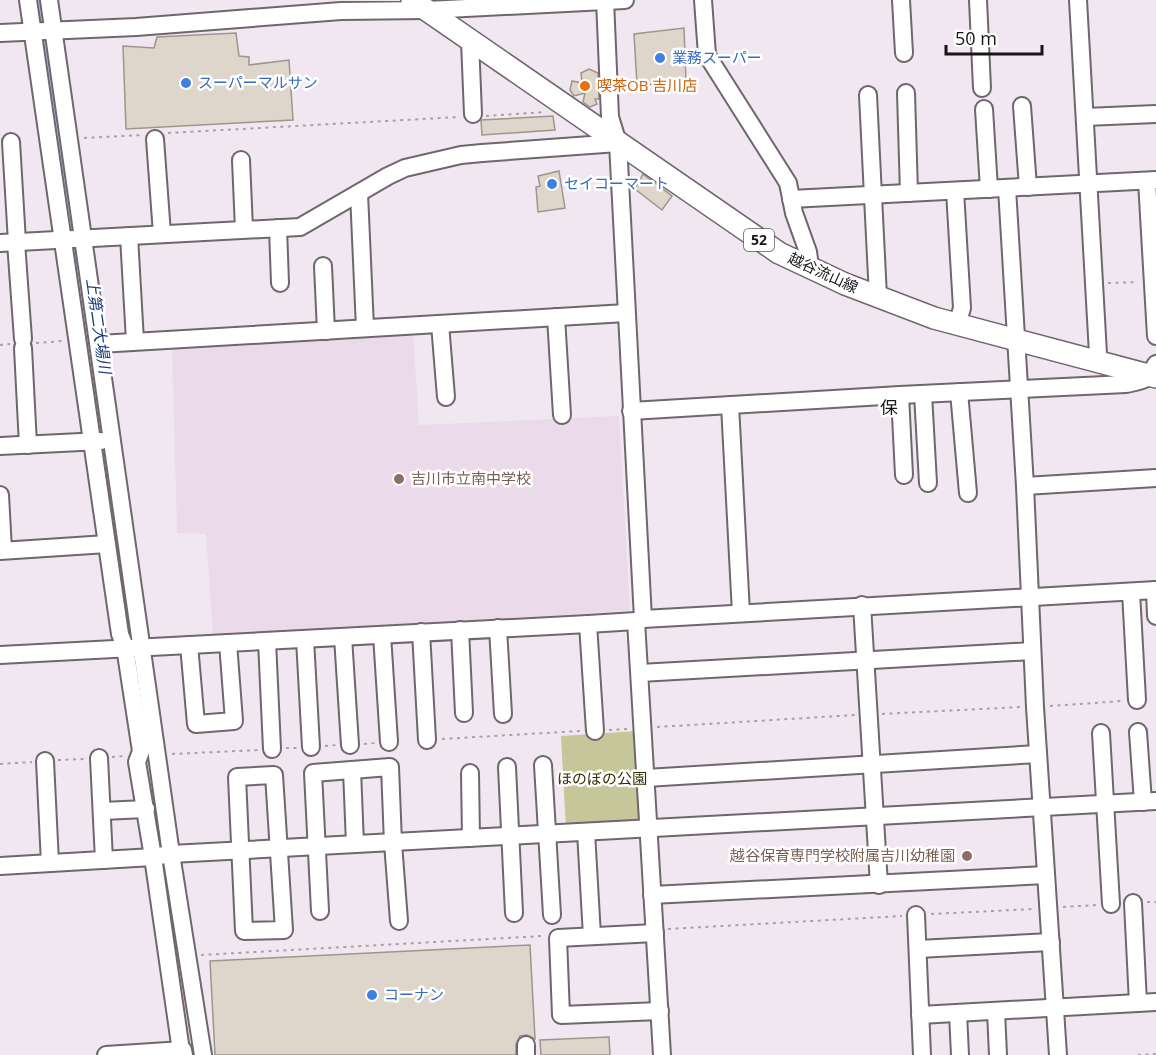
<svg xmlns="http://www.w3.org/2000/svg" width="1156" height="1055" font-family="'Open Sans','Noto Sans JP',sans-serif">
	<style>
		.built { fill: #ebdbea }
		.green { fill: #c5c79a }
		.lines { fill: none; stroke-linecap: round; stroke-linejoin: round }
		.stream { stroke: #a7c6f6; stroke-width: 4 }
		.building { fill: #ded5cb; stroke: #9e968c; stroke-width: 1.5 }
		.minor-casing { stroke: #6f666e; stroke-width: 20 }
		.major-casing { stroke: #6f666e; stroke-width: 24 }
		.path { stroke: #a8a0a7; stroke-width: 2; stroke-dasharray: 3 4.5; stroke-linecap: butt }
		.minor { stroke: #fff; stroke-width: 16 }
		.major { stroke: #fff; stroke-width: 21 }
		.shop-dot { fill: #3f7fe0; stroke: #fff; stroke-width: 2 }
		.food-dot { fill: #e8710a; stroke: #fff; stroke-width: 2 }
		.education-dot { fill: #8d6e63; stroke: #fff; stroke-width: 2 }
		.labels { text-anchor: middle; stroke-width: 5; stroke-linejoin: round; paint-order: stroke }
		.shield { fill: #fff; stroke: #5d5b5d; stroke-width: 1.5 }
		.shield-label { font-size: 14px; font-weight: bold; fill: #181518 }
		.shop-label { font-size: 15px; fill: #366cbe; stroke: #fff; text-anchor: start }
		.food-label { font-size: 15px; fill: #c56008; stroke: #fff; text-anchor: start }
		.street-label { font-size: 15px; fill: #181518; stroke: #fff }
		.education-label { font-size: 15px; fill: #785e54; stroke: #fff; text-anchor: start }
		.park-label { font-size: 15px; fill: #2f2f01; stroke: #fff }
		.water-label { font-size: 16px; font-style: italic; fill: #193d76; stroke: #fff }
		.quarter-label { font-size: 18px; fill: #181518; stroke: #fff }
	</style>
	<rect width="100%" height="100%" fill="#f1e7f0"/>
	<polygon class="built" points="413,334 419,425 619,416 630,611 213,635 206,534 177,533 172,347"/>
	<polygon class="green" points="638,731 642,822 566,829 561,736"/>
	<g class="lines">
		<g class="stream">
			<polyline points="39,0 43,26"/>
			<polyline points="45,36 74,234"/>
			<polyline points="75,244 79,269"/>
		</g>
	</g>
	<g class="building">
		<polygon points="684,28 686,82 637,85 634,34"/>
		<polygon points="236,33 239,56 249,57 249,65 289,60 293,120 126,129 123,46 154,48 157,37"/>
		<polygon points="589,69 598,73 599,99 595,99 597,104 590,107 583,102 585,93 574,96 570,90 572,81 582,83 581,73"/>
		<polygon points="553,116 555,130 482,135 481,120"/>
		<polygon points="559,171 565,208 538,212 536,187 540,186 538,176"/>
		<polygon points="643,174 672,196 662,210 635,189"/>
		<polygon points="530,945 535,1039 527,1035 520,1036 516,1044 516,1055 215,1055 210,961"/>
		<polygon points="609,1037 610,1055 541,1055 540,1040"/>
	</g>
	<g class="lines">
		<defs>
			<g id="minor">
				<polyline points="28,0 120,634 125,647 141,751 137,762 153,857 171,854 1156,801"/>
				<polyline points="49,0 171,854 203,1055"/>
				<polyline points="605,0 610,117 618,143 643,619"/>
				<polyline points="703,0 707,55 788,183 794,213 808,252 809,259 806,266"/>
				<polyline points="901,0 904,53"/>
				<polyline points="978,0 982,88"/>
				<polyline points="1078,0 1098,354 1096,361"/>
				<polyline points="0,33 136,27 341,11 427,10 625,0"/>
				<polyline points="470,41 473,114"/>
				<polyline points="906,93 909,193"/>
				<polyline points="868,95 878,297"/>
				<polyline points="1022,106 1028,187"/>
				<polyline points="984,109 989,189"/>
				<polyline points="1085,117 1156,114"/>
				<polyline points="155,139 162,234"/>
				<polyline points="11,142 17,242"/>
				<polyline points="241,160 244,229"/>
				<polyline points="1147,181 1156,336"/>
				<polyline points="1007,188 1025,486 1035,707 1058,1055"/>
				<polyline points="955,191 962,308 957,325"/>
				<polyline points="359,193 365,328"/>
				<polyline points="791,199 1156,180"/>
				<polyline points="278,228 280,283"/>
				<polyline points="129,236 135,341"/>
				<polyline points="16,242 23,339"/>
				<polyline points="0,243 300,227 388,176 405,168 461,155 482,153 618,143"/>
				<polyline points="323,266 326,331"/>
				<polyline points="556,317 562,415"/>
				<polyline points="440,324 446,397"/>
				<polyline points="99,344 626,313"/>
				<polyline points="23,348 28,445"/>
				<polyline points="959,392 968,493"/>
				<polyline points="923,394 928,483"/>
				<polyline points="900,395 904,475"/>
				<polyline points="730,405 741,613"/>
				<path d="M 631,411 L 900,395 L 1126,384 C 1146,380 1146,381 1156,364"/>
				<polyline points="0,446 101,441"/>
				<polyline points="1025,486 1156,478"/>
				<polyline points="0,495 3,550"/>
				<polyline points="0,551 107,544"/>
				<polyline points="1155,590 1156,616"/>
				<polyline points="1131,592 1137,700"/>
				<polyline points="862,605 879,885"/>
				<polyline points="636,621 662,1055"/>
				<polyline points="588,624 595,731"/>
				<polyline points="498,628 503,714"/>
				<polyline points="460,630 464,713"/>
				<polyline points="421,632 427,740"/>
				<polyline points="382,635 389,742"/>
				<polyline points="343,637 350,745"/>
				<polyline points="305,639 311,747"/>
				<polyline points="267,641 272,749"/>
				<polyline points="189,645 196,724 234,721 228,643"/>
				<polyline points="0,655 588,624 636,621 643,619 1156,590"/>
				<polyline points="640,673 1032,651"/>
				<polyline points="1138,732 1143,802"/>
				<polyline points="1101,733 1111,904"/>
				<polyline points="99,758 104,860"/>
				<polyline points="45,761 50,863"/>
				<polyline points="543,765 552,915"/>
				<polyline points="507,767 514,913"/>
				<polyline points="352,770 355,844"/>
				<polyline points="470,773 471,838"/>
				<polygon points="274,775 284,930 244,931 237,777"/>
				<polyline points="646,778 1038,754"/>
				<polyline points="102,811 146,809"/>
				<polyline points="586,832 592,936"/>
				<polyline points="0,866 153,857 181,1051"/>
				<polyline points="652,895 1046,875"/>
				<polyline points="1133,903 1138,1003"/>
				<polyline points="320,911 313,773 390,767 393,843 399,921"/>
				<polyline points="916,915 922,1055"/>
				<polyline points="655,933 558,938 561,1015 660,1011"/>
				<polyline points="918,949 1051,942"/>
				<polyline points="996,1011 998,1055"/>
				<polyline points="958,1013 960,1055"/>
				<polyline points="920,1015 1156,1002"/>
				<polyline points="526,1045 526,1055"/>
				<polyline points="106,1055 183,1050 184,1055"/>
			</g>
			<polyline id="major" points="412,0 779,253 845,284 934,318 1156,377"/>
		</defs>
		<use href="#minor" class="minor-casing"/>
		<use href="#major" class="major-casing"/>
		<g class="path">
			<polyline points="486,116 546,112"/>
			<polyline points="168,133 459,117"/>
			<polyline points="84,138 142,135"/>
			<polyline points="1108,283 1138,282"/>
			<polyline points="36,343 63,341"/>
			<polyline points="0,345 10,344"/>
			<polyline points="1050,706 1122,701"/>
			<polyline points="882,714 1020,707"/>
			<polyline points="657,727 855,715"/>
			<polyline points="609,730 628,729"/>
			<polyline points="442,739 580,731"/>
			<polyline points="364,744 376,743"/>
			<polyline points="325,746 337,745"/>
			<polyline points="286,748 298,748"/>
			<polyline points="172,754 259,750"/>
			<polyline points="112,757 124,756"/>
			<polyline points="58,760 86,759"/>
			<polyline points="0,764 32,762"/>
			<polyline points="1147,902 1156,902"/>
			<polyline points="1063,907 1096,905"/>
			<polyline points="931,914 1033,909"/>
			<polyline points="668,929 902,916"/>
			<polyline points="201,955 543,936"/>
			<polyline points="1138,1055 1156,1054"/>
		</g>
		<use href="#minor" class="minor"/>
		<use href="#major" class="major"/>
	</g>
	<g class="shop-dot">
		<circle cx="660" cy="58" r="6"/>
		<circle cx="186" cy="83" r="6"/>
		<circle cx="552" cy="184" r="6"/>
		<circle cx="372" cy="995" r="6"/>
	</g>
	<circle class="food-dot" cx="585" cy="86" r="6"/>
	<g class="education-dot">
		<circle cx="399" cy="479" r="6"/>
		<circle cx="967" cy="856" r="6"/>
	</g>
	<g class="labels">
		<rect class="shield" x="744" y="229" width="30" height="22" rx="4.5"/>
		<g class="shield-label">
			<text x="759" y="245">52</text>
		</g>
		<g class="shop-label">
			<text x="672" y="63">業務スーパー</text>
			<text x="198" y="88">スーパーマルサン</text>
			<text x="564" y="189">セイコーマート</text>
			<text x="384" y="1000">コーナン</text>
		</g>
		<g class="food-label">
			<text x="597" y="91">喫茶OB 吉川店</text>
		</g>
		<g class="street-label">
			<text transform="translate(823 273) rotate(25)" y="5">越谷流山線</text>
		</g>
		<g class="education-label">
			<text x="411" y="484">吉川市立南中学校</text>
			<text x="955" y="861" text-anchor="end">越谷保育専門学校附属吉川幼稚園</text>
		</g>
		<g class="park-label">
			<text x="602" y="784">ほのぼの公園</text>
		</g>
		<g class="water-label">
			<text transform="translate(99 326) rotate(82)" y="6">上第二大場川</text>
		</g>
		<g class="quarter-label">
			<text x="889" y="414">保</text>
		</g>
	</g>
	<path d="M946 45v9h96v-9" fill="none" stroke="#181518" stroke-width="3"/>
	<text x="955" y="45" font-size="18" fill="#181518" stroke="#ffffff" stroke-width="4.5" paint-order="stroke">50 m</text>
</svg>
